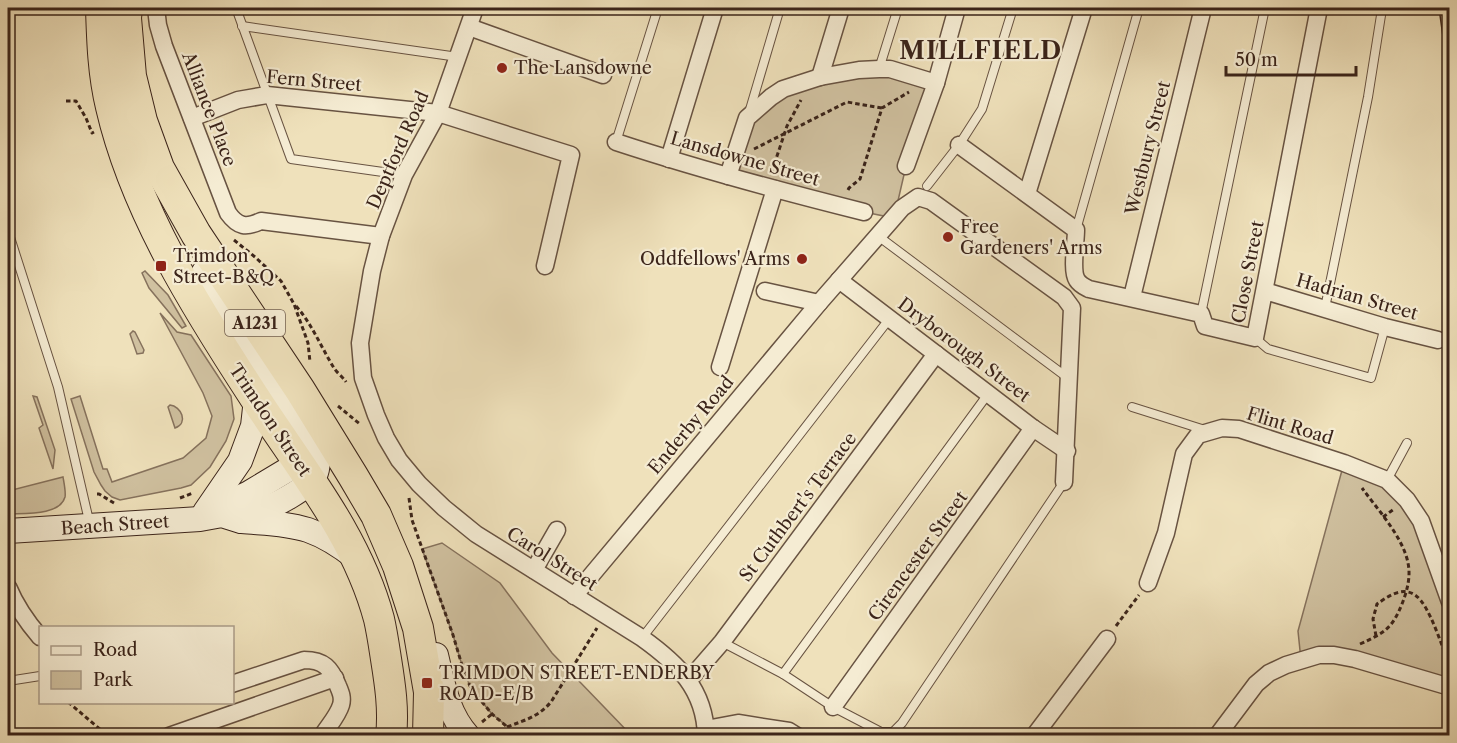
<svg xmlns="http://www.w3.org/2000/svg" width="1457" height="743" font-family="'Libre Caslon Text',serif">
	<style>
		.green { fill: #d0c1a0; stroke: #86725d; stroke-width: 1.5 }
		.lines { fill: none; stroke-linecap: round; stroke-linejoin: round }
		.lane-casing { stroke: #685342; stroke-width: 10 }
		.street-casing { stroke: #685342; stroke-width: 19 }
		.secondary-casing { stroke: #3b241a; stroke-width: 26 }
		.highway-casing { stroke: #3b241a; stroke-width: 32 }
		.path { stroke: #3b241a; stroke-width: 3; stroke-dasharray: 4.5 3; stroke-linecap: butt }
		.lane { stroke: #f5ecd3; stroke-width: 8 }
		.street { stroke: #f5ecd3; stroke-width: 16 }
		.secondary { stroke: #f5ecd3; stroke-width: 24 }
		.highway { stroke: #efe1bb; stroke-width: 30 }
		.tram { stroke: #3b241a; stroke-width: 1.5 }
		.poi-dot { fill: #8f2418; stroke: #f5ecd3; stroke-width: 2 }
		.labels { text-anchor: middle; stroke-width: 4.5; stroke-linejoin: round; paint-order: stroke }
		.shield { fill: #f5ecd3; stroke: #736052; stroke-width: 1.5 }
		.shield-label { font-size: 16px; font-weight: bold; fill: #3b241a }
		.poi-label { font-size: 18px; fill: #3b241a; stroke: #f5ecd3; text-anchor: start }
		.street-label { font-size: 18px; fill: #3b241a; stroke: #f5ecd3 }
		.district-label { font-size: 24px; font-weight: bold; letter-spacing: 1.5px; fill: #3b241a; stroke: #f5ecd3 }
	</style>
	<rect width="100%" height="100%" fill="#efe1bb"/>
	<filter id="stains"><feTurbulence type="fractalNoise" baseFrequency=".00333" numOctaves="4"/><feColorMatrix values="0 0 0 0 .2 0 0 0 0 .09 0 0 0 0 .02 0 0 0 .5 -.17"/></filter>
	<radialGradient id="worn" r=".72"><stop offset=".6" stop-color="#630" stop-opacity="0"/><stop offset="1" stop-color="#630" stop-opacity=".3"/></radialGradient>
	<g class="green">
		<polygon points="859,70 936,83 906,166 894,218 864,212 728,176 760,106"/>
		<polygon points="145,271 168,295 186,326 182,328 149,288 142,273"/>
		<polygon points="160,313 177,332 191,335 231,396 234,419 226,441 210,467 191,485 181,488 120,500 112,497 105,491 101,485 94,472 71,399 80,396 103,469 107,469 112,482 183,458 206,438 212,416 203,393"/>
		<polygon points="133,331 135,332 144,350 143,353 137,354 130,334"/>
		<polygon points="33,396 37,397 55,450 53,469 39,428 43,425"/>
		<path d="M 170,405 C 181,406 189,423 175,428 L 168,407 Z"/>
		<polygon points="1344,463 1407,500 1449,602 1449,687 1355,659 1301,660 1298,631"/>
		<path d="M 63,477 C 64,483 66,492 65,497 C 60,516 23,513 8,514 L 8,491 Z"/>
		<polygon points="442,543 500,583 552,653 631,735 518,735 492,714 478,697 470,686 464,672 453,635 422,549"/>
	</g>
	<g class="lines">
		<defs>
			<g id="lane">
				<polyline points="236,8 291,159 404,175"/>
				<polyline points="242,26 458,57"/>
				<polyline points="879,69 898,8"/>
				<polyline points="749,113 780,8"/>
				<polyline points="616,142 658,8"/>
				<polyline points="927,186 959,145 982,109 1013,8"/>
				<polyline points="1076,230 1139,8"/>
				<polyline points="8,231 58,387 90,525"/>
				<polyline points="878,236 1068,378"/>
				<polyline points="1325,308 1368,97 1382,9 1379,8"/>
				<polyline points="1201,314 1265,8"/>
				<polyline points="1255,338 1268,349 1371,378 1385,327"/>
				<polyline points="1132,407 1205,430"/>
				<polyline points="1387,480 1407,443"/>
				<polyline points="642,638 890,318"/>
				<polyline points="722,642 783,674 833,707 881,732 893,732 902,723 1064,482"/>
				<polyline points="783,674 988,394"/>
				<polyline points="8,681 40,676"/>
			</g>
			<g id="street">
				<path d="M 156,8 L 158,25 L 164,46 L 228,213 C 238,227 246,228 261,221 L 381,236"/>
				<path d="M 475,8 L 438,113 L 404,175 L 381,236 L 372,271 L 360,343 L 363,378 L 376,415 L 386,438 L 399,460 L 419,484 L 444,508 L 476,534 L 642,638 C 677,663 705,689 706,736"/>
				<polyline points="469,27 603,75"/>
				<polyline points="820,77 841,8"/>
				<polyline points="192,118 238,100 267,95 438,113 571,155 545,266"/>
				<path d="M 616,142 C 698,169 780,191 864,212"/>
				<path d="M 959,145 L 1076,230 C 1076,242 1071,271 1077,280 C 1080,285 1085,287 1089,289 L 1201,314 L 1205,326 L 1255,338 L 1319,8"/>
				<polyline points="669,159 715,8"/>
				<polyline points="906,166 936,83 957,8"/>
				<polyline points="728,176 747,118 771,97 783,89 820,77 859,70 879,69 890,69 936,83"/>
				<polyline points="1027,194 1084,8"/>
				<polyline points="839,280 1033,428 1067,451"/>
				<polyline points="765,291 819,303"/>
				<polyline points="1265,291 1385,327 1438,340"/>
				<polyline points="1132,297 1203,8"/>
				<polyline points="720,367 775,189"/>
				<polyline points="534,570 557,530"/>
				<polyline points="1148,583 1166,533 1184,454 1198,435 1222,428 1239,429 1344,463 1387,480 1407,500 1421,521 1450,602"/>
				<path d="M 8,587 C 16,606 27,622 40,637"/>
				<polyline points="574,596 819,303 902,208 918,197 931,201 1064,297 1072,308 1064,482"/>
				<polyline points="689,680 722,642 936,354"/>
				<path d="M 232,684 L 304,660 C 324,660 331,668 338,686 C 341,693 343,698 341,705 C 338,715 330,724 324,733"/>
				<polyline points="833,707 1033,428"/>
				<polyline points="706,729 738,723 789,731 797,736"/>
				<polyline points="169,736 335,678"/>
				<polyline points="1034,736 1107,639"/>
				<polyline points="1217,736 1256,684 1269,673 1286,665 1319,655 1334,655 1355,659 1450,687"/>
			</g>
			<g id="secondary">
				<polyline points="205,512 240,461 253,426 256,399"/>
				<polyline points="222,515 230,502 249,493 299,463 307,460 315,459"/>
				<path d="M 242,521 C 263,523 287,523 308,530 C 325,536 342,547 356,558"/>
				<path d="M 8,531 L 200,519 L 222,515 L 241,521 C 259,512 307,492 315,475 C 319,467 318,456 315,448 C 308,430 293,414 283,397 C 257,356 231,314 204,272"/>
				<path d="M 436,655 C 443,684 447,713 468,736"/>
			</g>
			<g id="highway">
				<path d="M 101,8 C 102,41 103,74 111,107 C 135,211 197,309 255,398 C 301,469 357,536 379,619 C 382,632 384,646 386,659 C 390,684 394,710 391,736"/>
				<polyline points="127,8 126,18 131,76 142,121 159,168 196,234 300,390 353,476 376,515 398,566 418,628 429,692 428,736"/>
			</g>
		</defs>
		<use href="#lane" class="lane-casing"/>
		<use href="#street" class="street-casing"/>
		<use href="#secondary" class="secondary-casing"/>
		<use href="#highway" class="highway-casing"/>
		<g class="path">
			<polyline points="66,101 76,101 86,118 92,133 94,132"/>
			<polyline points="754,149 847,102 882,108"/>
			<polyline points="772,171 787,126 801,100"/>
			<polyline points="848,190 849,188 860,179 882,108 909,92"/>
			<polyline points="234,240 255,257 281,281 294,304 308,343 310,362"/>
			<path d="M 296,306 C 312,324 321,347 334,368 C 337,373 343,377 346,382"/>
			<polyline points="338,406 361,425"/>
			<polyline points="97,494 99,494 114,503"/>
			<polyline points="180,498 193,493"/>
			<polyline points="409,498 412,520 453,635 464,672 470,686 478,697 492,714 518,736"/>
			<polyline points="1383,517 1394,509"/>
			<polyline points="1116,626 1139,595"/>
			<path d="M 1376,636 L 1373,619 L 1377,604 C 1387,597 1402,586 1415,595 C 1430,605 1442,648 1450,666"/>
			<path d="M 1360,644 C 1384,633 1392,629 1402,604 C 1407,591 1411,577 1408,563 C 1403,537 1378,510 1362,488"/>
			<polyline points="68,702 108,736"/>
			<polyline points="482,722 492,714"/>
			<path d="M 507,727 C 525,720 538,717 551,702 L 597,628"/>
		</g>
		<use href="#lane" class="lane"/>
		<use href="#street" class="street"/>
		<use href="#secondary" class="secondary"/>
		<use href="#highway" class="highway"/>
		<polyline class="tram" points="1439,8 1450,87"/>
	</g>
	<g class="poi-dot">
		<circle cx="502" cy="68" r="6"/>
		<circle cx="948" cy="237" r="6"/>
		<circle cx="802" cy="259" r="6"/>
		<rect x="155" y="260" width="12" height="12" rx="3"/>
		<rect x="421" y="677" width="12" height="12" rx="3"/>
	</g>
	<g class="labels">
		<rect class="shield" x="225" y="310" width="60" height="26" rx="4.5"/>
		<g class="shield-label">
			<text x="255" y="329">A1231</text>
		</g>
		<g class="poi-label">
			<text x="514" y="74">The Lansdowne</text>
			<text x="960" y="233">Free<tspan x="960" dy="21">Gardeners' Arms</tspan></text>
			<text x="173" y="262">Trimdon<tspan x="173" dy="21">Street-B&amp;Q</tspan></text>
			<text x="790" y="265" text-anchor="end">Oddfellows' Arms</text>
			<text x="439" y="679">TRIMDON STREET-ENDERBY<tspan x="439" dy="21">ROAD-E/B</tspan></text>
		</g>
		<g class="street-label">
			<text transform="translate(314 81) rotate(5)" y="6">Fern Street</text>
			<text transform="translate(209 109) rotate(69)" y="6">Alliance Place</text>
			<text transform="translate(1148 148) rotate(-76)" y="6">Westbury Street</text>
			<text transform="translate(398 150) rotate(-66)" y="6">Deptford Road</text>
			<text transform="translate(745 159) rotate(16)" y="6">Lansdowne Street</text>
			<text transform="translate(1248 272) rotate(-79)" y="6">Close Street</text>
			<text transform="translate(1357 297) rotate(16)" y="6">Hadrian Street</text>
			<text transform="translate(964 350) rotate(37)" y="6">Dryborough Street</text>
			<text transform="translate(270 420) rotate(56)" y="6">Trimdon Street</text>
			<text transform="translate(691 425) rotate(-50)" y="6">Enderby Road</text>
			<text transform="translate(1290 426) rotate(17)" y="6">Flint Road</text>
			<text transform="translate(798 507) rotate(-53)" y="6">St Cuthbert's Terrace</text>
			<text transform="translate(115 525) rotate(-4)" y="6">Beach Street</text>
			<text transform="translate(918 556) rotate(-54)" y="6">Cirencester Street</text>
			<text transform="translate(552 559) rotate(32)" y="6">Carol Street</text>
		</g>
		<g class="district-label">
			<text x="981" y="59">MILLFIELD</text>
		</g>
	</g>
	<rect width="1457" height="743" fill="none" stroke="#efe1bb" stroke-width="30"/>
	<rect x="9" y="9" width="1439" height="725" fill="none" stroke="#3b241a" stroke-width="3"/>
	<rect x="15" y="15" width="1427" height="713" fill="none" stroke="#3b241a" stroke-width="1.5"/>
	<rect x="39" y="626" width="195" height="78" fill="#f5ecd3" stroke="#ab9c89" stroke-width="1.5"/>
	<rect x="51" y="646" width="30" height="9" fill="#f5ecd3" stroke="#ab9c89" stroke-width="1.5"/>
	<text x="93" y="656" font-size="18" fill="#3b241a">Road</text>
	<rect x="51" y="671" width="30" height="18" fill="#d0c1a0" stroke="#ab9c89" stroke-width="1.5"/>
	<text x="93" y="686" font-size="18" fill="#3b241a">Park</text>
	<path d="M1226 66v9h130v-9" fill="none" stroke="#3b241a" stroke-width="3"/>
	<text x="1235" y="66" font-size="18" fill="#3b241a" stroke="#f5ecd3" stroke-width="4.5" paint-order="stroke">50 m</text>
	<rect width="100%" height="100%" filter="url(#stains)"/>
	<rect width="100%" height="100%" fill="url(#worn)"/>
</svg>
